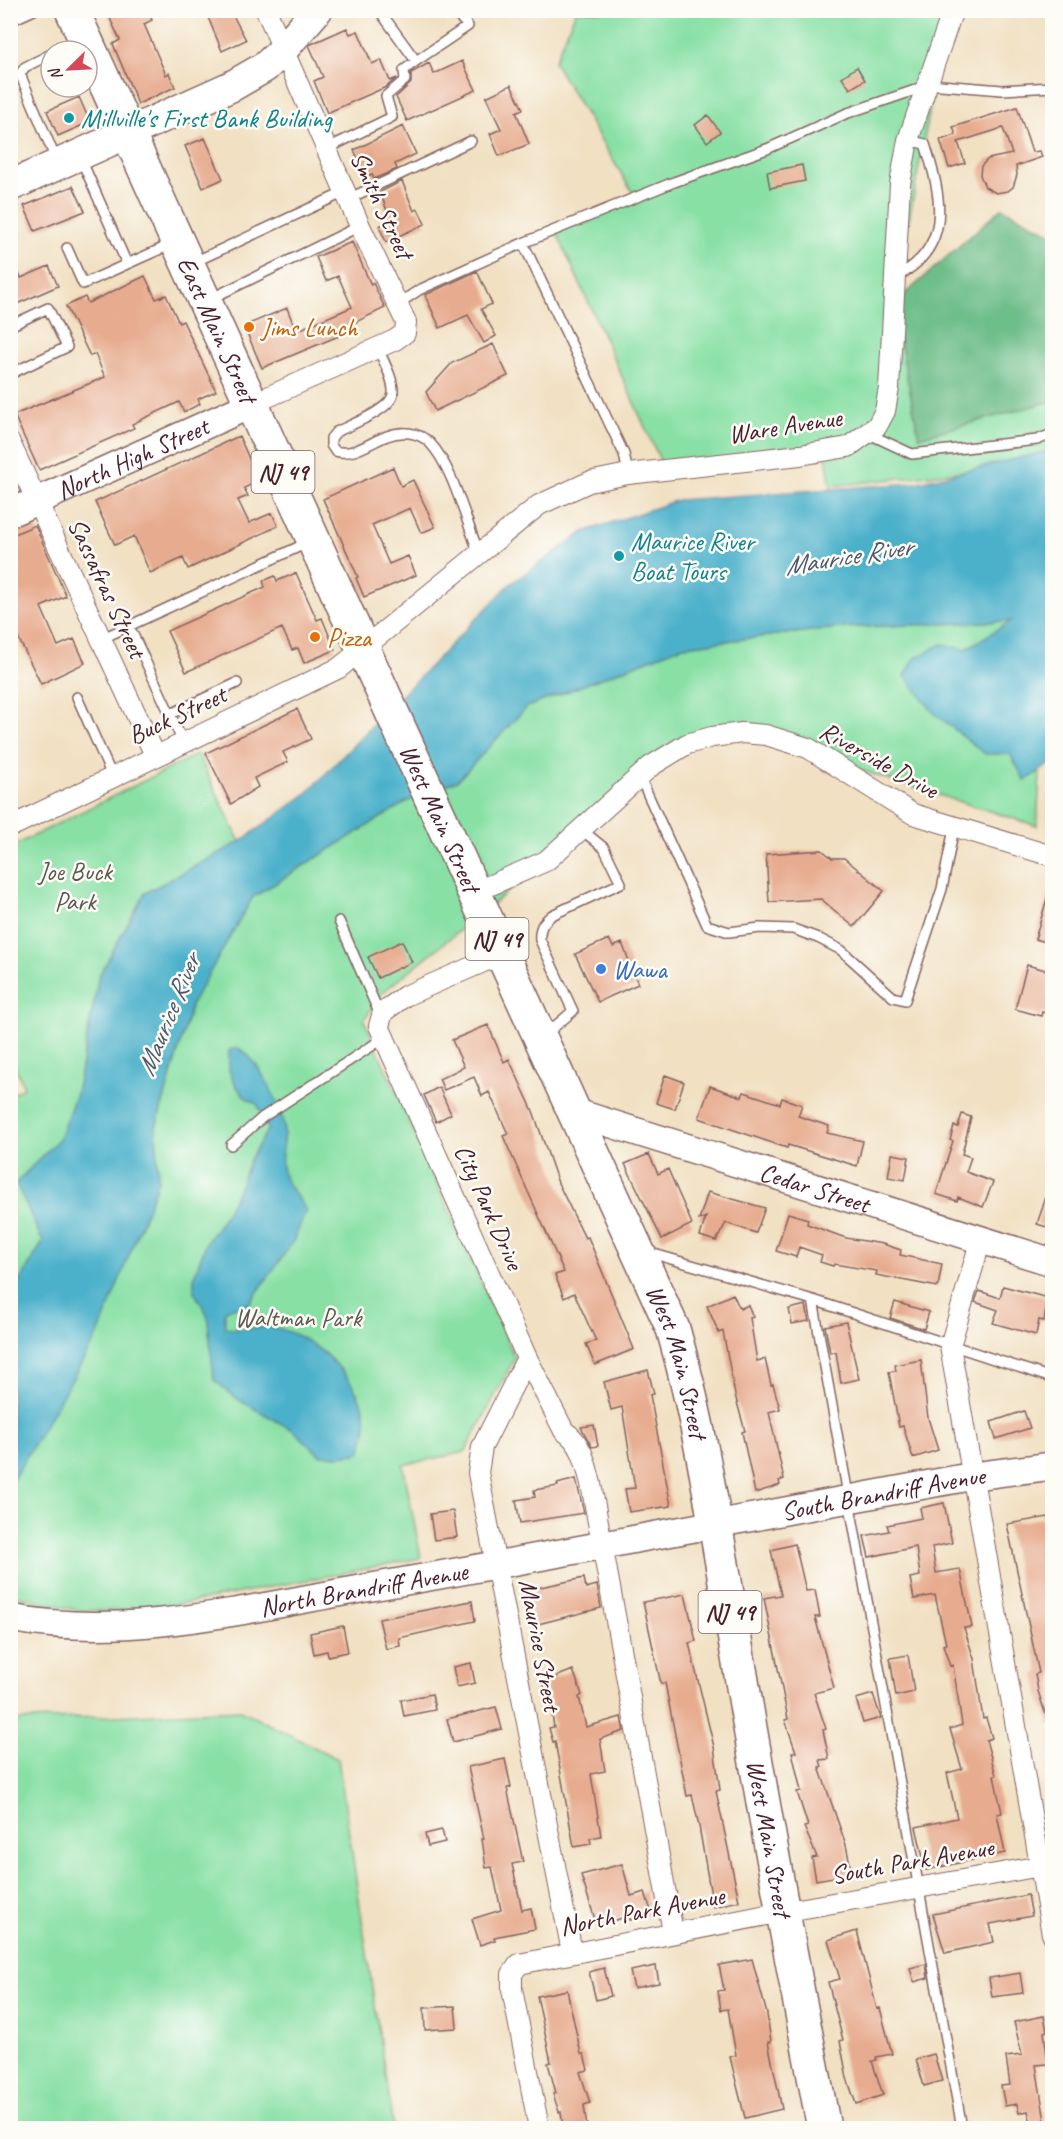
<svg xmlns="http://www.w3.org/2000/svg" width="1063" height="2139" viewBox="0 0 1063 2139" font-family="Caveat,sans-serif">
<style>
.green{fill:#88e0a5;stroke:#698068;stroke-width:1.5}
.forest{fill:#6ebe8a;stroke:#5c6e5a;stroke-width:1.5}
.water{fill:#4cb1cb;stroke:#4b687b;stroke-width:1.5}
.building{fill:#e7ac8f}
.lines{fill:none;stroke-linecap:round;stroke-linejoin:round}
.lane-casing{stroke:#846360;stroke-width:12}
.street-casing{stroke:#846360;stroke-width:22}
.secondary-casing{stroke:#846360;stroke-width:30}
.primary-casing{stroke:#846360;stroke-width:33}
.highway-casing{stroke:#846360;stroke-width:36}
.lane{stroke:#fff;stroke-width:9}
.street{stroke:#fff;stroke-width:20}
.secondary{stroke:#fff;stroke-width:27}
.primary{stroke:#fff;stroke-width:30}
.highway{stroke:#fff;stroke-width:33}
.culture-dot{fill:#0f9aa8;stroke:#fdfcf7;stroke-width:2}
.food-dot{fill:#e8710a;stroke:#fdfcf7;stroke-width:2}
.shop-dot{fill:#3f7fe0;stroke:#fdfcf7;stroke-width:2}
.labels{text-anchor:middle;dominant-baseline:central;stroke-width:5;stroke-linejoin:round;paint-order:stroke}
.shield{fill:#fdfcf7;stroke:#806168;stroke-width:1.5}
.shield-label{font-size:24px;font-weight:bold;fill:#4a1f2b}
.culture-label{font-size:26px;fill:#0d838f;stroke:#fdfcf7;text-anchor:start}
.street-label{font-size:26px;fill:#4a1f2b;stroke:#fdfcf7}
.food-label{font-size:26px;fill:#c56008;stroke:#fdfcf7;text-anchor:start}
.park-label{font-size:26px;fill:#5d5950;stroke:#fdfcf7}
.shop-label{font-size:26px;fill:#366cbe;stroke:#fdfcf7;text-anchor:start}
.water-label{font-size:27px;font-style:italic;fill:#4b596b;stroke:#fdfcf7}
</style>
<rect width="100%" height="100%" fill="#fdfcf7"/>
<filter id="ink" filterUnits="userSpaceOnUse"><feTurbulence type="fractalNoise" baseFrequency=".0167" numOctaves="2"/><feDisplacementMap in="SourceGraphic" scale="12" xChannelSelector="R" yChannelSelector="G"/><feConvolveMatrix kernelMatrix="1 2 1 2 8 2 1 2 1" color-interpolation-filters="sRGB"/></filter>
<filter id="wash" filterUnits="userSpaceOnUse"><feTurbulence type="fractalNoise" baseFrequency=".008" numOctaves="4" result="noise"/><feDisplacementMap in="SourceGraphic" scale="24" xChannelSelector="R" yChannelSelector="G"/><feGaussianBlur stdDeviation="1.35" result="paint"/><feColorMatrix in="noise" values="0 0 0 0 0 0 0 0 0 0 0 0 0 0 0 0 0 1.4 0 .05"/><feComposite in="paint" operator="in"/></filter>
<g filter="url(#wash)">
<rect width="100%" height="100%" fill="#f1e0c2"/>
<!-- green -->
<path class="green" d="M576 11H948L893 305 919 436 1052 401V461L831 486 825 451 664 469 555 229 634 195 554 62Z
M1012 621 1045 683 1037 826 742 733 691 736 546 861 383 992 364 1020 515 1358 465 1452 403 1465 421 1558 193 1602 119 1611 76 1610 11 1594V1483L158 1181 156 1127 192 1003 253 897 406 802 527 707 683 646 836 628Z
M198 754 240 842 145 893 99 976 76 1094 59 1139 16 1183 43 1242 11 1296V1095L24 1087 11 1058V847Z
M240 1710 338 1759 393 2128H11V1721Z"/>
<!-- forest -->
<path class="forest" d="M1002 208 1052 234V401L919 437 893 305Z"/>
<!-- water -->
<path class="water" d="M1052 450V763L1025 781 1010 754H985L933 712 905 676 915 658 942 644 966 649 1011 621 836 628 683 646 527 707 458 780 406 802 253 897 192 1003 156 1127 158 1181 98 1335 11 1483V1296L43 1242 16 1183 59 1139 76 1094 99 976 145 893 240 842 306 794 509 585 584 532 678 500 916 483Z
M238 1048C257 1057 284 1109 284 1130 284 1144 279 1157 283 1172 286 1188 300 1196 306 1211L293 1242 249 1304 225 1310V1328C242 1332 258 1325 275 1328 315 1335 367 1385 366 1427 366 1435 363 1443 362 1450L357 1454 338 1456 320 1455 293 1430 239 1400 214 1380 207 1313 194 1292V1277L206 1243 222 1220 238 1190 250 1159 268 1129 257 1104 246 1098 236 1086 229 1070V1050Z"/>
<g id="blocks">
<!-- building -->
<path class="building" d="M106 10H147L152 20 144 24 166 75 169 73 175 87 138 104 113 44 120 40Z
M205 10H230L246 40 222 51Z
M347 28 350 34 358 31 372 64 381 60 390 81 397 78 386 87 327 113 314 81 323 77 309 45Z
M462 61 476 90 407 121 396 97 411 83V73L429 63 434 74Z
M857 67 865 80 850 89 842 77Z
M511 85 523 109 516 112 529 144 499 156 490 134 501 129 486 97Z
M79 97 90 122 58 136 47 111Z
M1017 107 1032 152 1040 151 1042 157 1016 166 1017 175 1013 187 1008 191 996 193 985 187 980 175 981 166 988 159 1012 154 1003 128 958 142 965 163 949 168 940 140 956 135 953 127Z
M708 115 720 132 707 142 695 125Z
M403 126 416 154 395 164 397 169 374 179 372 174 366 177 354 150Z
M205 138 223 179 203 188 185 146Z
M802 165 805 181 770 188 767 172Z
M402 181 414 211 418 209 425 224 386 242 379 226 391 221 380 192Z
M73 186 85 211 35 231 24 206Z
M352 242 371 285 373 283 385 308 339 330 341 335 262 368 244 326 287 308 296 331 352 307 338 276 326 281 316 257Z
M10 253 21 278 49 266 58 286 10 307Z
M477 271 492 304 481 309 496 336 484 343 468 315 440 328 425 295Z
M145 276 156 299 166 295 179 323 183 321 216 391 198 399 200 404 184 412 179 402 132 424 134 428 39 470 14 415 105 377 95 354 90 356 66 306 85 297 88 303Z
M493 344 508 376 435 411 426 392 452 363Z
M239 436 259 481 244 488 248 496 238 500 249 523 272 513 278 526 188 569 183 558 150 573 134 536 115 545 95 502Z
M393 467 401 486 413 480 435 527 421 533 410 508 372 525 389 564 408 556 416 575 364 597 356 578 358 577 323 499Z
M35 525 66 596 41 607 58 646 74 639 85 663 41 684 10 621V536Z
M296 573 317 620 322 618 335 650 304 663 298 648 292 650 282 628 186 672 167 631 265 587 263 581 275 576 277 581Z
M297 709 311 739 283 752 288 762 254 778 258 787 231 804 206 753Z
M822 850 832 858H844L884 891 854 927 821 899 769 902 766 854Z
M1049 892 1053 893V944L1035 939Z
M609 939 613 947 622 943 638 984 598 1002 575 954Z
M402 941 412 962 378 978 368 957Z
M1027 965 1053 972V1015L1042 1012 1041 1016 1015 1009Z
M488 1025 504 1062 509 1059 533 1111 558 1183 585 1238 588 1237 634 1349 595 1365 586 1344 596 1341 574 1293 564 1298 555 1275 564 1272 503 1136 508 1134 489 1092 482 1096 474 1077 444 1090 439 1079 464 1067 452 1040Z
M665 1075 684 1082 675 1109 656 1103Z
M710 1086 742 1097 744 1092 780 1104 782 1098 802 1105 798 1116 829 1126 827 1133 863 1141 857 1166 788 1145 787 1148 699 1118Z
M439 1087 451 1114 436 1122 424 1095Z
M962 1114 971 1117 962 1154 971 1157 966 1172 993 1182 983 1207 958 1197 957 1201 936 1194 953 1141 950 1140 954 1126 958 1127Z
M649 1154 658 1174 668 1169 692 1224 662 1239 625 1164Z
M892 1154 909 1157 905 1180 888 1177Z
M1050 1185H1053V1229L1037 1224Z
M708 1192 765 1208 756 1233 726 1223 716 1241 700 1236 706 1217 699 1220Z
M788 1213 808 1219 807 1224 846 1238 883 1244 901 1250 900 1255 942 1264 938 1287 876 1275 877 1271 834 1264 833 1266 820 1262 822 1255 799 1247 796 1257 776 1251Z
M1003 1286 1048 1298 1044 1321 1039 1320 1036 1335 993 1323 998 1310 975 1302 979 1291 1000 1298Z
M733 1294 740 1309 748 1305 753 1317 750 1318 757 1361 765 1359 771 1385 773 1384 780 1409 769 1412 784 1479 779 1481 780 1485 755 1493 742 1432 745 1431 735 1395 723 1331 719 1333 707 1306Z
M895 1302 929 1312 924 1329 890 1318Z
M806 1305 809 1321 792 1324 789 1309Z
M846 1322 859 1379 841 1383 836 1352 830 1353 825 1326Z
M921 1360 928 1418 938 1450 913 1458 903 1426 899 1427 889 1372 896 1371 895 1365Z
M648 1370 654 1394 650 1395 671 1506 629 1512 625 1489 635 1488 622 1407 611 1410 604 1382Z
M1024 1411 1030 1428 996 1439 991 1422Z
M594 1425 598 1446 592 1447 581 1427Z
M576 1479 584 1513 520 1523 516 1500 535 1497 534 1490 558 1486 557 1484Z
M944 1503 952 1543 932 1547 936 1573 960 1569 972 1627 964 1628 974 1659 983 1719 986 1718 992 1738 986 1740 996 1775 994 1776 1002 1813 997 1814 1005 1853 926 1870 916 1827 957 1818 947 1773 962 1769 950 1729 962 1725 953 1665 950 1666 943 1645 946 1644 935 1595 914 1599 910 1578 920 1576 916 1547 869 1557 864 1536 889 1531 887 1525 922 1518 920 1508Z
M453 1511 457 1537 434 1540 430 1514Z
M1048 1517 1053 1545V1725H1049L1038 1691 1035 1674 1039 1673 1007 1524Z
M795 1544 806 1591 815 1590 820 1617H815L834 1688 814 1693 826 1729 823 1730 829 1759 820 1760 822 1767H819L846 1845 852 1874 816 1880 812 1858 817 1857 804 1827 808 1826 797 1792 801 1791 792 1752H796L785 1720 788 1719 764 1598 781 1595 771 1550Z
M584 1578 586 1588 597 1585 601 1608 534 1625 526 1590Z
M685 1594 696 1641 689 1643 714 1747 720 1790 716 1791 739 1901 713 1907 699 1826 692 1795 687 1796 665 1683 661 1684 643 1602Z
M472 1601 475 1621 399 1638 400 1646 386 1649 379 1619Z
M343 1626 348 1652 328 1656 327 1651 314 1654 310 1633Z
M908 1655 914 1692 896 1696 890 1658Z
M471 1663 475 1683 457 1687 453 1667Z
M573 1670 582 1695 579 1697 586 1727 621 1717 624 1731 600 1739 605 1771 591 1774 601 1836 590 1838 591 1844 574 1847 555 1741 553 1742 549 1728 554 1727 552 1715 555 1714 543 1682Z
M432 1694 435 1710 404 1716 401 1700Z
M873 1694 881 1718 863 1723 856 1699Z
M496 1707 502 1729 453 1742 447 1719Z
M505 1759 511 1787 507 1788 523 1862 512 1864 522 1910 531 1908 535 1929 494 1937 495 1940 480 1945 472 1919 501 1910 492 1867 486 1868 482 1839H484L468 1767Z
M442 1830 445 1842 428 1846 425 1834Z
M622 1864 631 1896 645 1892 652 1914 630 1920 629 1916 597 1926 581 1875Z
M1028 1895 1032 1916 990 1924 994 1942 945 1953 933 1914Z
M857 1931 877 2009 880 2008 892 2054 876 2057 877 2060 872 2061 883 2095 856 2104 847 2078 840 2041 843 2040 828 1982 840 1979 828 1940Z
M752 1959 767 2014 771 2042H768L782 2109 745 2118 730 2057 736 2055 728 2009 721 2010 718 1991 724 1990 719 1965Z
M926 1964 928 1978 914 1982 910 1968Z
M656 1966 659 1983 634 1988 630 1971Z
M604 1968 611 1996 596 2000 589 1972Z
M1020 1973 1023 1993 992 1997 989 1978Z
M567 1990 581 2054H584L588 2070 580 2072 590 2103 584 2105 587 2128H563L561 2112H559L553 2094 556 2093 548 2063 551 2062 537 1996Z
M455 2006 457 2028 425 2030 424 2008Z
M1044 2016 1047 2031 1044 2032 1048 2064 1036 2065 1046 2128H1032L1028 2111 1019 2113 1017 2104 1005 2106 1001 2086 1010 2085 1006 2057 1022 2055 1014 2022Z
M934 2054 942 2081 924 2086 916 2059Z"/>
</g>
</g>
<g filter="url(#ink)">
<use href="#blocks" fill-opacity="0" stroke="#846360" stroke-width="1.5"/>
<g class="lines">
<!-- lane casing -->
<g class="lane-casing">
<path id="lane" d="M379 10 416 61 468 26 453 10
M10 21 34 10
M57 51 79 40
M51 54 25 67 20 74 57 162
M928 84 1002 90 1052 87
M326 149 392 117 386 96 405 80 404 70 416 61
M81 159 127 264 172 244
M348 199 471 141
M67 248 83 284 127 264
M192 263 345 192
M896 277C953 247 942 197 925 144L908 140
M210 299 360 226
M398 304 419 290 523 243
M10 326 48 308 67 347 10 374
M378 348C383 361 394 379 393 393 393 409 350 425 336 432L331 438V445L335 451C354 457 370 442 387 436 402 430 419 432 430 443 453 467 466 522 479 553
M869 434 912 454 1037 440 1052 434
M628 474 624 454 523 243 674 182 767 149 845 114 924 87
M129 626 183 742
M101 639 309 542
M77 697 112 776
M171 714 237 683
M640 777 707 925 729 932 760 928 793 929 818 938 841 950 893 997 905 1000 942 889 954 828
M339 921 380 1015
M546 1034 573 1011 540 940C539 928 543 922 552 915L621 883 604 848 582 830
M231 1145 263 1117 384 1038
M647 1252 813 1300 1052 1378
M813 1300 962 2128"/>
</g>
<!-- street casing -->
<g class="street-casing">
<path id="street" d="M252 404 395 340 405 333 406 322 360 226 266 10
M10 443 155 755
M10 827 339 668 539 505 589 482 628 474 800 455 848 447 877 426 885 411 889 388 900 184 908 140 953 10
M475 892 546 861 651 766 687 744 712 737 742 733 766 735 808 748 913 814 1052 856
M504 953 405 996 383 1012 379 1026 527 1358 564 1431C582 1442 586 1464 591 1484L673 1932
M981 1239 950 1346 1052 1934
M527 1358 482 1447 478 1473 572 1952
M539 2128 512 1989V1974L519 1964 782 1912 1052 1864"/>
</g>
<!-- secondary casing -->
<g class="secondary-casing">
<g id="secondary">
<path id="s1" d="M10 513 252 404"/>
<path id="s2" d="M577 1113 1052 1262"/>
<path id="s3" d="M10 1618C127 1640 245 1609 360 1589 565 1554 769 1513 974 1476L1052 1466"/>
</g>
</g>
<!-- primary casing -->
<g class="primary-casing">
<path id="primary" d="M10 186 232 86 265 67 278 55 317 10"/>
</g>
<!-- highway casing -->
<g class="highway-casing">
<g id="highway">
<path id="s4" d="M72 10 673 1329C704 1437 719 1552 739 1663 765 1819 794 1974 824 2128"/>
</g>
</g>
<!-- lane -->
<use href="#lane" class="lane"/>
<!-- street -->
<use href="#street" class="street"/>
<!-- secondary -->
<use href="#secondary" class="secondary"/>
<!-- primary -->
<use href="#primary" class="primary"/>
<!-- highway -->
<use href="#highway" class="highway"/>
</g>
</g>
<!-- markers -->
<g class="culture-dot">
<circle cx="69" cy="118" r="6"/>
<circle cx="619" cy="556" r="6"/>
</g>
<g class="food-dot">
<circle cx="249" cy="327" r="6"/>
<circle cx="315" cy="637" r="6"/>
</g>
<circle class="shop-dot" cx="601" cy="969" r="6"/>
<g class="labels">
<!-- shield labels -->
<g class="shield">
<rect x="251.5" y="451" width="63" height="42" rx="4.5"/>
<rect x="465.5" y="918" width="63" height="42" rx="4.5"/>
<rect x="698.5" y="1591" width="63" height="42" rx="4.5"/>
</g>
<g class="shield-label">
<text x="283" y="472">NJ 49</text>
<text x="497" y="939">NJ 49</text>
<text x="730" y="1612">NJ 49</text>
</g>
<!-- culture labels -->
<g class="culture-label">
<text x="81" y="118">Millville's First Bank Building</text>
<text x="631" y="541">Maurice River<tspan x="631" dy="30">Boat Tours</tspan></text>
</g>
<!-- street labels -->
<g class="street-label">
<text transform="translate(382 205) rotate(65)">Smith Street</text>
<text stroke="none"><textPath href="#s4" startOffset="351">East Main Street</textPath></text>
<text transform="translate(785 426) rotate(-9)">Ware Avenue</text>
<text stroke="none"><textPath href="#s1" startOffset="134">North High Street</textPath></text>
<text transform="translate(107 588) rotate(65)">Sassafras Street</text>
<text transform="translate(177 715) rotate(-25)">Buck Street</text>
<text transform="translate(879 760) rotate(29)">Riverside Drive</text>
<text stroke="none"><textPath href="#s4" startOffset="888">West Main Street</textPath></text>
<text stroke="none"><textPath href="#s2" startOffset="249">Cedar Street</textPath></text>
<text transform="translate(489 1207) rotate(66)">City Park Drive</text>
<text stroke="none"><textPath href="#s4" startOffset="1482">West Main Street</textPath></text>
<text stroke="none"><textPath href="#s3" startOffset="885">South Brandriff Avenue</textPath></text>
<text stroke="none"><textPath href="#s3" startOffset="357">North Brandriff Avenue</textPath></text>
<text transform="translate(540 1645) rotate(79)">Maurice Street</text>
<text stroke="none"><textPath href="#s4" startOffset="1968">West Main Street</textPath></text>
<text transform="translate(912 1861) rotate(-10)">South Park Avenue</text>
<text transform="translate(642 1911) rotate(-11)">North Park Avenue</text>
</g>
<!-- food labels -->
<g class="food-label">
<text x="261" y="327">Jims Lunch</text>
<text x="327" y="637">Pizza</text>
</g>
<!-- park labels -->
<g class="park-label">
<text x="75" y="871">Joe Buck<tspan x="75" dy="30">Park</tspan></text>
<text x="298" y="1317">Waltman Park</text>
</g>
<!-- shop labels -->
<g class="shop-label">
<text x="613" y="969">Wawa</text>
</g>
<!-- water labels -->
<g class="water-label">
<text transform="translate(848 556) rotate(-9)">Maurice River</text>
<text transform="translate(168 1015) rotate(-68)">Maurice River</text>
</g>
</g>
<!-- margin -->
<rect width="1063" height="2139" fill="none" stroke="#fdfcf7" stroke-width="36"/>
<!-- north arrow -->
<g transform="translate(69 69) rotate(246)"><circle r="28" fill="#fdfcf7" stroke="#b5a4a5" stroke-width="1.5"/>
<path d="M0-4.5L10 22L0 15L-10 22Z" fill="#d1495b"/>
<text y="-9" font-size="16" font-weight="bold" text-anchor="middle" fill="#4a1f2b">N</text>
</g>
</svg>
